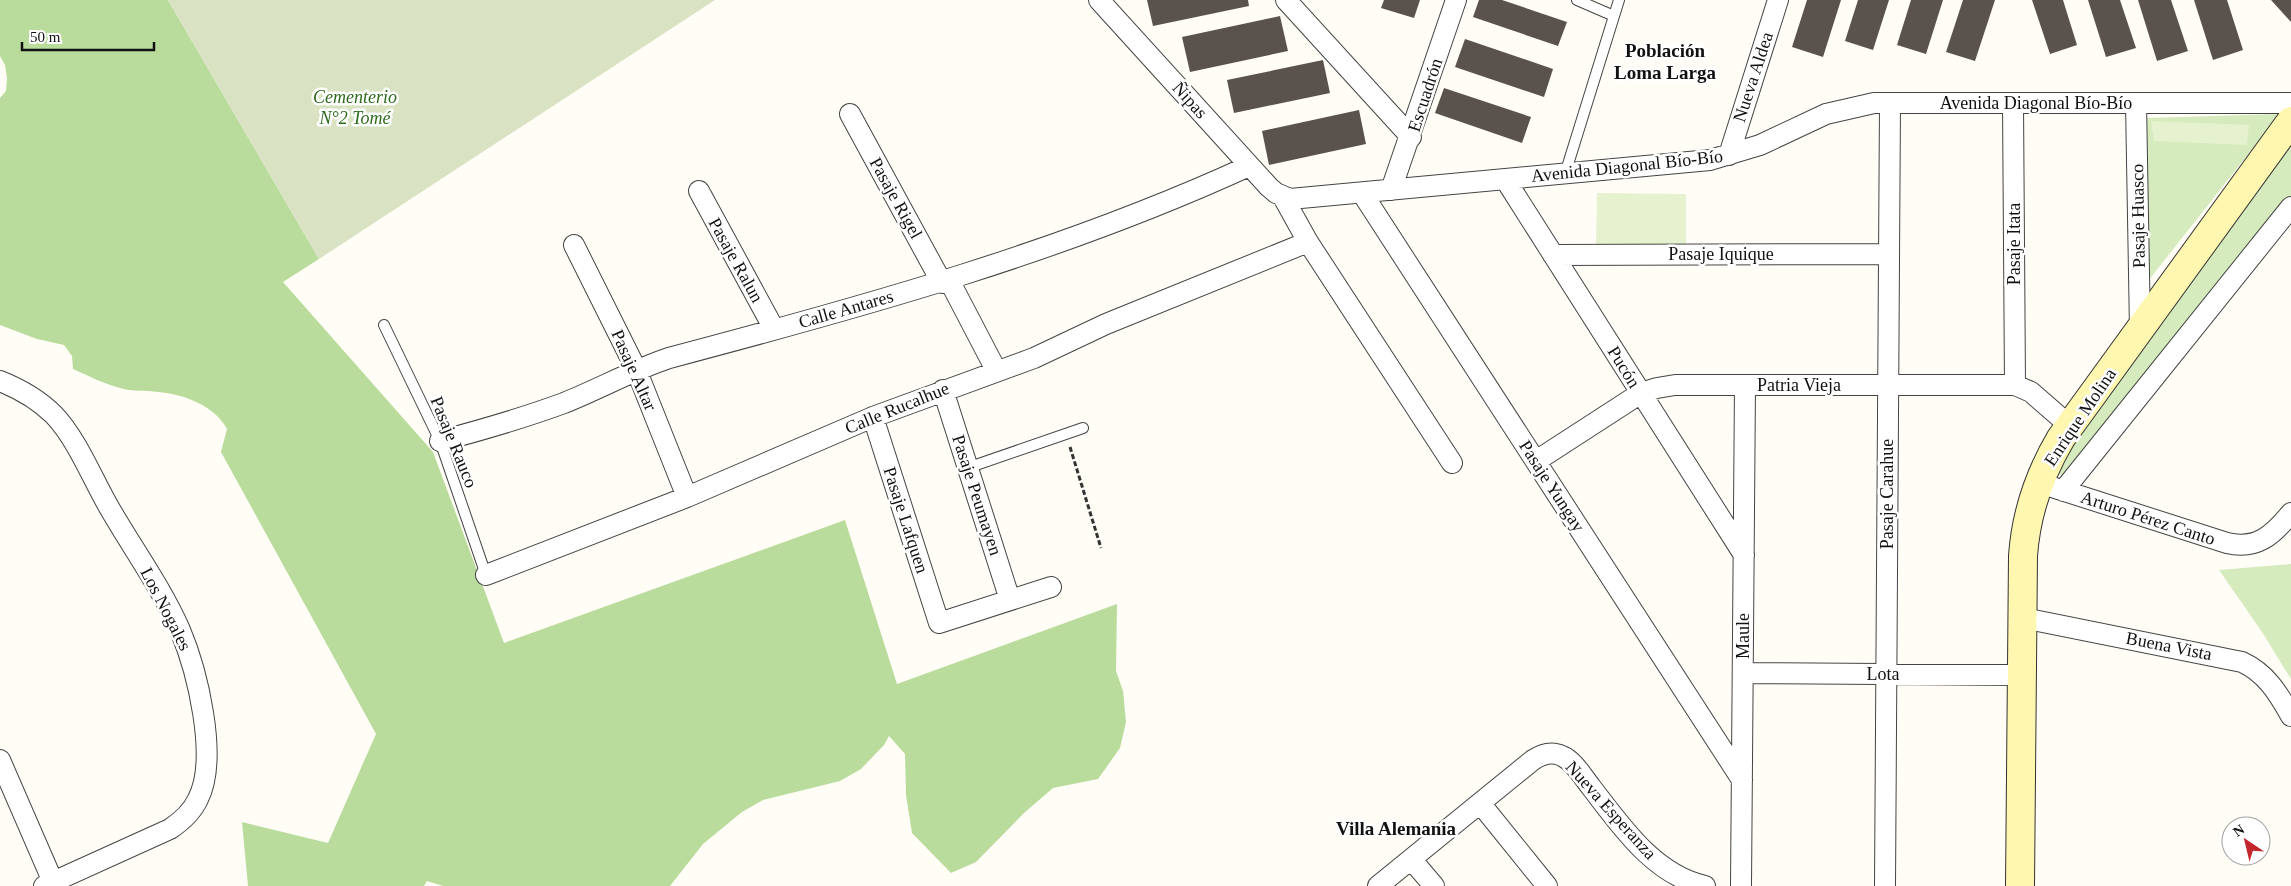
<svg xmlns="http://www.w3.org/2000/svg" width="2291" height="886" viewBox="0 0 2291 886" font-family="Georgia,serif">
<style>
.green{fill:#d5ebbd}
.forest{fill:#b9dc9c}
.cemetery{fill:#d9e3c4}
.pitch{fill:#e6f2cf}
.building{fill:#5a524d}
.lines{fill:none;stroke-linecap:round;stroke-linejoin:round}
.service-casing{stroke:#444;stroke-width:12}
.minor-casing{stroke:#444;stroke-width:22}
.secondary-casing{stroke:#333;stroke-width:30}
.path{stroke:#333;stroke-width:3;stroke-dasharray:5 2.5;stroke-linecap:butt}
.service{stroke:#fff;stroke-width:10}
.minor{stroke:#fff;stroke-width:20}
.secondary{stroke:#fff6b0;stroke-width:28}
.labels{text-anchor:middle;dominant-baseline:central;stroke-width:5;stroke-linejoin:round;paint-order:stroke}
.street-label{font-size:18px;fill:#111;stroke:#fff}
.park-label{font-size:18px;font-style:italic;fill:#2f6b1f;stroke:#fff}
.neighbourhood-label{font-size:19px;font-weight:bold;fill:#111;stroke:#fff}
</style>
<rect width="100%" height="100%" fill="#fffdf5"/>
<!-- green -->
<path class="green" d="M2280 114 2148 281 2146 118Z
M2291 143V199L2067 479 2054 471Z
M2291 564V679L2262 632 2219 570Z"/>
<!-- forest -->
<path class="forest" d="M0 0H168L319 259 283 282 433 452 504 643 845 520 897 684 1117 604 1116 671 1123 691 1126 722 1120 748 1098 779 1053 788 1024 813 976 862 951 873 912 833 906 795 905 754 889 736 884 745 861 769 840 781 763 800 742 812 703 844 670 886H443L427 881 424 886H248L242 822 328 843 376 734 221 452 227 429C215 406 184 394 158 392 145 390 133 392 120 388 104 384 89 376 73 369L72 356 64 345 37 339 0 325V98L6 91 7 78 5 65 0 56Z"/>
<!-- cemetery -->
<path class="cemetery" d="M168 0H715L319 259Z"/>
<!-- pitch -->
<path class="pitch" d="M2151 121 2249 125 2247 145 2154 141Z
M1597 193 1686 194V244H1596Z"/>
<!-- building -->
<path class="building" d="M1147 0H1248L1249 6 1153 26Z
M1384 0H1420L1414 18 1381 8Z
M1479 0H1502L1567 22 1558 46 1473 17Z
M1807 0H1841L1823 57 1792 47Z
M1858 0H1889L1873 50 1845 41Z
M1911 0H1943L1926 54 1897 45Z
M1963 0H1995L1975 61 1946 52Z
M2032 0H2063L2077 45 2050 54Z
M2088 0H2120L2136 48 2106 57Z
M2138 0H2171L2188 51 2157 61Z
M2194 0H2227L2243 50 2213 60Z
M2271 0H2291V22Z
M1280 16 1288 51 1190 72 1182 37Z
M1465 39 1553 69 1544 97 1455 67Z
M1323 60 1330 93 1234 113 1227 80Z
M1444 88 1531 117 1522 143 1435 113Z
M1359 110 1366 144 1269 165 1262 131Z"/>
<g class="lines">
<!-- service casing -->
<g class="service-casing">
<path id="service" d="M1577 0 1614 16
M1565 174 1619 0
M384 325 440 441 486 575
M970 467 1083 428"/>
</g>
<!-- minor casing -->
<g class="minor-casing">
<path id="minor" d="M1099 0 1269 187 1276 193 1290 199 1710 160 1760 145 1826 114 1874 103H2291
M1286 0 1411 137
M2013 103 2015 385
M2136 103 2140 330
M850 114 942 283
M1729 155 1778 0
M1505 179 1744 555
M1391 190 1456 0
M699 191 774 329
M1362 193 1742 780
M1283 197 1308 242 1452 463
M574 245 636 369 687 497
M1553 255 1889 254
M949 280 996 370
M0 381C20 389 38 399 54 415 77 439 93 480 110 509 133 549 161 587 180 630 197 670 219 758 198 799 192 812 182 821 170 829L44 886
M943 390 1010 600
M873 417 939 623 1051 587
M440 441C482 430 523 418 564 403 599 389 633 370 669 358 866 306 1064 251 1249 166
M1536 461 1641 393 1657 388 1675 385H2015L2031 392 2070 426
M2052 487 2227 543C2257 550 2273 535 2291 513
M2063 491 2291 207
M486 575 687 497 873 417 1034 358 1106 324 1308 242
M2023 618 2242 662C2266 673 2278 693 2291 716
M1743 673 2023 675
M0 760 53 882
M1480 803 1547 886
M1411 859 1434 886
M1378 886 1533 760C1542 754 1552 751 1562 756 1574 761 1583 777 1591 787 1621 826 1654 875 1705 886
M1741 886 1745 385
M1885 886 1890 103"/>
</g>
<!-- secondary casing -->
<g class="secondary-casing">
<path id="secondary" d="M2020 886 2023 556C2026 513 2039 475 2061 438L2291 121"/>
</g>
<!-- path -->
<path class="path" d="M1070 447 1101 548"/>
<!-- service -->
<use href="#service" class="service"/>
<!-- minor -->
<use href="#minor" class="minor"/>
<!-- secondary -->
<use href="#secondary" class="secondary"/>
</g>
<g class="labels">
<!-- street labels -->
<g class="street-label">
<text transform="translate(1753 77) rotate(-72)">Nueva Aldea</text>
<text transform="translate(1425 95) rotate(-72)">Escuadrón</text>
<text transform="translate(1190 100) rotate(48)">Ñipas</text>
<text x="2036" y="103">Avenida Diagonal Bío-Bío</text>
<text transform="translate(1627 166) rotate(-6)">Avenida Diagonal Bío-Bío</text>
<text transform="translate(896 198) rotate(61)">Pasaje Rigel</text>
<text transform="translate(2138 216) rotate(-91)">Pasaje Huasco</text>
<text transform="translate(2014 244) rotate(-90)">Pasaje Itata</text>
<text x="1721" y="254">Pasaje Iquique</text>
<text transform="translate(736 260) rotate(61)">Pasaje Ralun</text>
<text transform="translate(846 309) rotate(-16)">Calle Antares</text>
<text transform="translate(1624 367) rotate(58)">Pucón</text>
<text transform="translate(634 370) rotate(66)">Pasaje Altar</text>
<text x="1799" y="385">Patria Vieja</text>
<text transform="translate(897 408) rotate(-22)">Calle Rucalhue</text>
<text transform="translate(2080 417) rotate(-56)">Enrique Molina</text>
<text transform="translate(454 442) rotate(68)">Pasaje Rauco</text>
<text transform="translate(1552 486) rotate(57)">Pasaje Yungay</text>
<text transform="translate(1887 494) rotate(-90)">Pasaje Carahue</text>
<text transform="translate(977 495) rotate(72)">Pasaje Peumayen</text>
<text transform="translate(2148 518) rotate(18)">Arturo Pérez Canto</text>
<text transform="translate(906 520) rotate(72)">Pasaje Lafquen</text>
<text transform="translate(166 609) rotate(63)">Los Nogales</text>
<text transform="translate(1743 636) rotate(-90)">Maule</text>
<text transform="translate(2169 646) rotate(11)">Buena Vista</text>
<text x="1883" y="674">Lota</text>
<text transform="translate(1611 810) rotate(48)">Nueva Esperanza</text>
</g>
<!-- park labels -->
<g class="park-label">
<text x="355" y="97">Cementerio<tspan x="355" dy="21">N°2 Tomé</tspan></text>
</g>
<!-- neighbourhood labels -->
<g class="neighbourhood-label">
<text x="1665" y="50">Población<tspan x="1665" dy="22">Loma Larga</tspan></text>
<text x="1396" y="828">Villa Alemania</text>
</g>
</g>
<!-- north arrow -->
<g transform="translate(2246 841) rotate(325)"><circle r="24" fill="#ffffff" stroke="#a0a0a0"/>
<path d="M0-4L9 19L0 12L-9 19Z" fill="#c4262e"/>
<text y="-8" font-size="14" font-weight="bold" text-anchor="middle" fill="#111111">N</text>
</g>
<!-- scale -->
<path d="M22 42v8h132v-8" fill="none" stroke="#111111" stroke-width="2.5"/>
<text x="30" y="42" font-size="15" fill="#111111" stroke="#ffffff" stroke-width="4" paint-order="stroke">50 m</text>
</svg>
